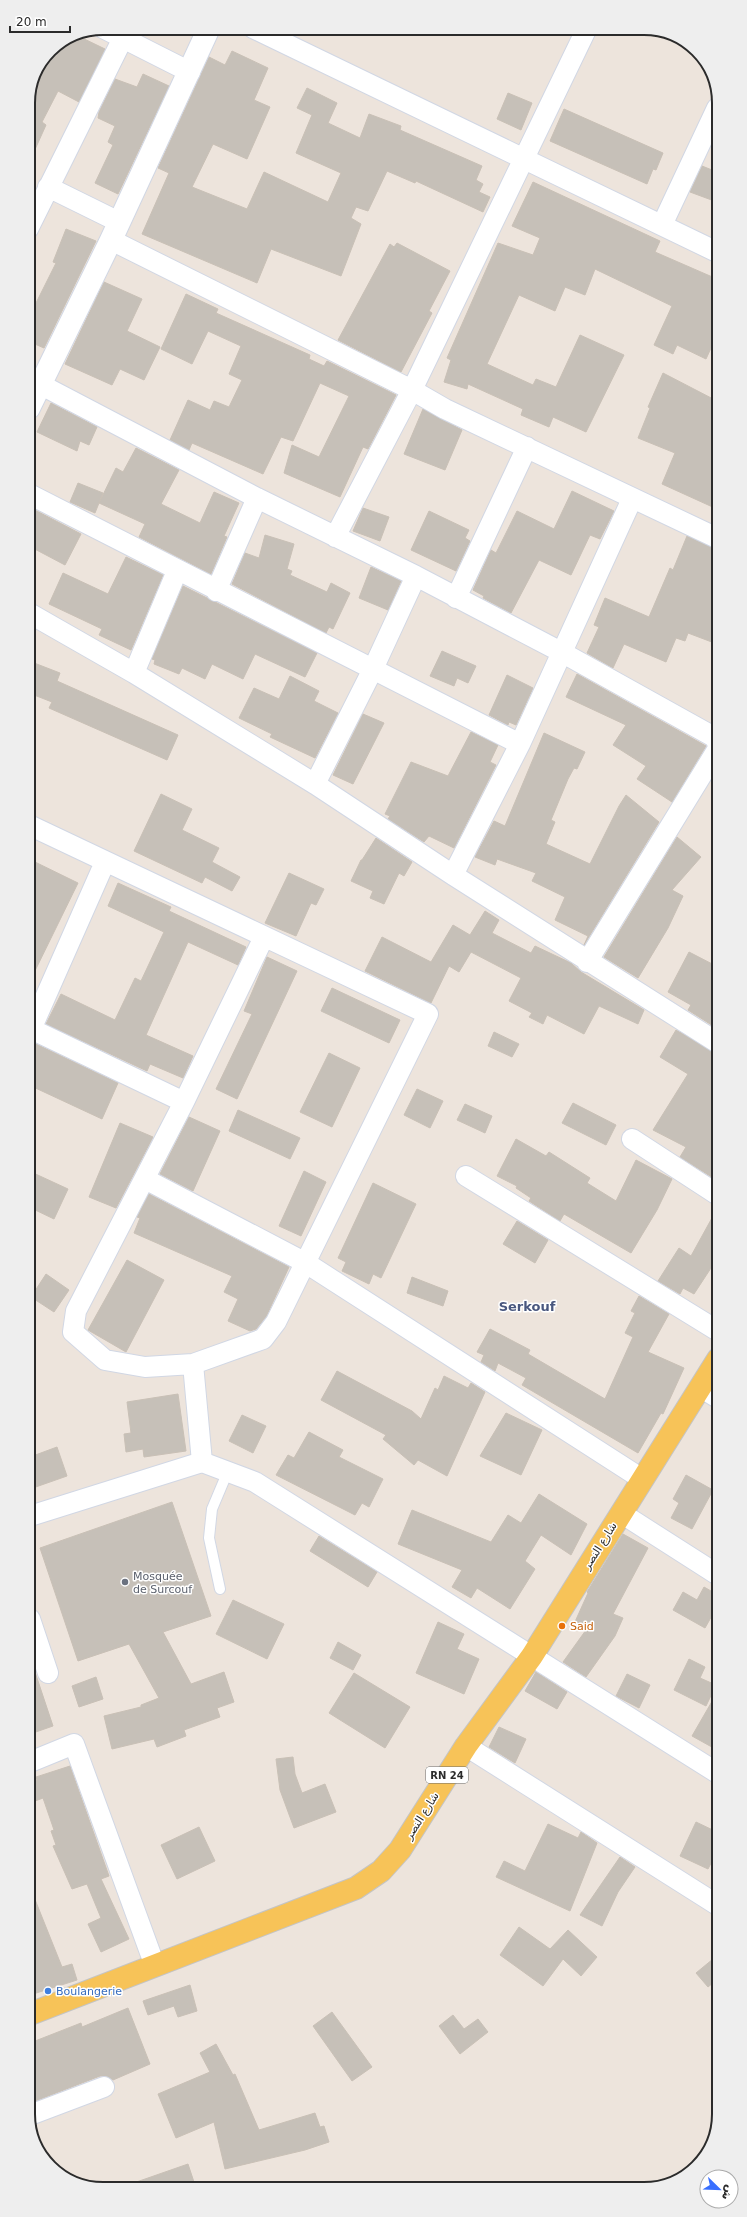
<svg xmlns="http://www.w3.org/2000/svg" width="747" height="2217" viewBox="0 0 747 2217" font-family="'DejaVu Sans','Noto Sans Arabic',sans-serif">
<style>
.building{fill:#c6c0b8;stroke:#c9c0b6}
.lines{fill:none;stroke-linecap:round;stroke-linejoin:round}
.service-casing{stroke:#d1d7e4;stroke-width:12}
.minor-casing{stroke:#d1d7e4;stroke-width:22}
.secondary-casing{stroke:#d1d7e4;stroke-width:24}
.primary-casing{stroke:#c4c4c4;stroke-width:24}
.service{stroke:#fff;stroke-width:10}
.minor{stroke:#fff;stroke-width:20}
.secondary{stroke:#fff;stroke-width:22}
.primary{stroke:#f7c358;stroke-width:22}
.worship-dot{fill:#6b7280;stroke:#fff;stroke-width:1.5}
.food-dot{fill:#e8710a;stroke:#fff;stroke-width:1.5}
.shop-dot{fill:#3f7fe0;stroke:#fff;stroke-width:1.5}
.labels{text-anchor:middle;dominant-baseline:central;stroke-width:3;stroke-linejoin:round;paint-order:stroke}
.shield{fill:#fff;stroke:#6b6b6b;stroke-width:1}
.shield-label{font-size:10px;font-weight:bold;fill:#2b2b2b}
.street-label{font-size:11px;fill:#2b2b2b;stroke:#fff}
.worship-label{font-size:11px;fill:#5b616d;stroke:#fff;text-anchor:start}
.food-label{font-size:11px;fill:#c56008;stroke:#fff;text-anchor:start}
.shop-label{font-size:11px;fill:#366cbe;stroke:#fff;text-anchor:start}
.quarter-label{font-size:13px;font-weight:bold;fill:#49577e;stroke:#fff}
.rim{fill:none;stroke:#2b2b2b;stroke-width:2}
</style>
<rect width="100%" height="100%" fill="#ede4dc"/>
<!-- building -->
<path class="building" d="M74 34 105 49 79 102 58 91 42 122 46 125 28 165V101L51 56 48 54 50 50Z
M232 51 268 68 254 100 270 107 247 159 213 144 192 187 247 209 264 172 328 202 341 173 296 153 312 115 297 108 307 88 337 103 328 123 360 138 369 114 401 126 400 130 482 166 476 180 483 184 479 192 490 197 483 212 416 181 415 183 387 171 368 211 356 207 351 218 361 224 341 276 271 249 257 283 142 234 169 173 158 168 209 57 225 65Z
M143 74 169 86 118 194 95 183 113 145 108 142 115 126 98 118 99 112 115 79 137 87Z
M508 93 532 103 521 130 497 119Z
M564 109 663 153 656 170 653 169 647 184 550 141Z
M702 166 717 172V202L690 192Z
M533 182 660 241 655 252 717 279V335L706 359 677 345 673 354 654 345 672 306 595 269 585 295 565 287 555 311 519 295 487 364 533 385 536 379 556 387 580 335 624 355 586 432 553 417 549 427 521 415 523 409 468 384 467 389 444 382 451 360 447 358 498 243 533 255 540 238 512 226Z
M66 229 96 241 44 348 28 341V302L35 305 56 263 53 262Z
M397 243 450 271 429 311 432 313 401 372 338 340 390 244 394 247Z
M104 282 142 299 127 331 160 347 144 380 120 369 112 385 65 364Z
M186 294 218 309 216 313 310 355 309 359 324 366 327 361 396 395 368 449 363 447 340 497 284 473 292 445 319 457 349 396 320 383 293 441 281 437 263 474 192 443 189 450 170 440 188 400 210 410 214 401 229 407 242 380 229 374 241 346 208 331 192 364 161 349Z
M663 373 717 401V509L662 484 675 453 638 438 650 408 648 407Z
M51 403 97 427 89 445 80 441 77 451 37 432Z
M423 409 462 430 445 470 404 454Z
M136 448 179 470 161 504 200 523 214 492 239 503 224 536 227 537 211 574 139 537 145 524 99 503 116 468 123 472Z
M78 483 103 493 95 513 70 502Z
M572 491 614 511 600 539 590 535 571 575 539 560 511 613 483 598 484 596 473 590 491 550 496 553 517 511 554 529Z
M29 507 81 534 65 565 29 546Z
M363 508 389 517 380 541 353 531Z
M429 511 469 530 465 538 470 541 456 571 411 550Z
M265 535 294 544 287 569 292 571 290 575 327 592 331 583 350 593 333 629 329 627 326 633 232 584 245 553 259 558Z
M687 536 717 549V644L688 633 685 641 676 638 666 662 624 644 613 668 587 653 599 627 594 625 605 598 649 617 670 568 673 570Z
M126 557 163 575 131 650 99 635 102 629 49 604 63 573 108 594Z
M371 567 401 581 388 610 359 598Z
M183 586 317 653 305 677 255 654 243 679 212 664 205 679 182 668 179 674 154 664 155 660 152 659Z
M442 651 476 666 468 683 457 678 454 686 430 676Z
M29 661 60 673 57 681 178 735 167 760 49 708 52 702 29 693Z
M577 674 706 746 672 802 637 779 646 766 613 745 626 725 566 697Z
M507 675 533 688 516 725 509 722 508 725 489 715Z
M290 676 319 691 314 701 338 713 315 758 270 737 272 734 239 718 254 688 279 699Z
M363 714 384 723 353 784 333 775Z
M471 732 498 745 490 762 496 765 454 848 429 836 424 842 388 819 390 816 385 814 411 762 448 776Z
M544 733 585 752 577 769 574 768 568 779 551 820 555 822 546 844 590 864 619 806 626 795 659 822 584 945 588 936 555 920 565 897 532 881 536 873 497 859 495 865 475 857 494 821 505 826Z
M161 794 192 809 182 830 219 848 212 862 240 877 232 891 205 877 202 883 134 851Z
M677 837 701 857 672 890 683 896 668 928 638 978 604 957Z
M376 838 412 862 404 876 399 873 384 904 370 898 373 891 351 881 361 860H362Z
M35 862 78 883 29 983V875Z
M289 873 324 889 316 905 311 903 296 936 265 923Z
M118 883 171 907 169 911 246 947 238 965 188 942 146 1035 193 1056 183 1078 150 1064 147 1071 46 1024 61 994 115 1020 135 978 141 981 164 932 108 906Z
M485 911 499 920 492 933 531 953 535 946 571 963 581 972 644 1010 638 1024 599 1006 584 1034 547 1015 543 1024 529 1017 532 1013 509 1001 521 978 471 952 459 972 449 966 431 1003 365 971 382 937 431 962 453 925 470 935Z
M689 952 718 967V1029L688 1010 691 1005 668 992Z
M267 957 297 971 237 1099 216 1089 252 1014 244 1011Z
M332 988 400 1020 389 1043 321 1011Z
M676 1030 718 1054V1181L680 1157 686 1147 653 1130 688 1074 660 1057Z
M494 1032 519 1044 512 1057 488 1046Z
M36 1044 118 1083 102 1119 29 1085V1058Z
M329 1053 360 1068 332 1127 300 1112Z
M417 1089 443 1101 430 1128 404 1115Z
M573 1103 616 1125 606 1145 562 1123Z
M465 1104 492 1116 485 1133 457 1120Z
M238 1110 300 1138 290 1159 229 1131Z
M189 1117 220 1131 193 1191 160 1174Z
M120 1123 153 1137 116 1208 89 1197Z
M516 1139 546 1156 549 1152 590 1178 587 1183 616 1201 636 1160 672 1179 657 1210 631 1253 564 1214 560 1221 529 1201 531 1198 516 1188 517 1186 497 1176Z
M29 1171 68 1189 54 1219 29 1207Z
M304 1171 326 1182 301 1236 279 1226Z
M373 1183 416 1204 381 1278 373 1274 369 1284 342 1271 346 1262 338 1258Z
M149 1194 289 1267 266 1317 256 1329 250 1331 228 1321 238 1299 224 1292 232 1276 134 1233 140 1218 137 1217Z
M718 1207V1273L711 1268 694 1294 683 1288 680 1294 658 1281 679 1248 691 1256Z
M517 1221 548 1240 535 1263 503 1244Z
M127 1260 164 1280 126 1352 88 1330Z
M46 1274 69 1290 54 1312 31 1297Z
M412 1277 448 1291 443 1306 407 1293Z
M639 1296 669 1314 648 1352 684 1368 663 1414 661 1413 638 1453 522 1385 526 1378 498 1363 495 1371 481 1362 484 1355 477 1352 490 1329 530 1350 528 1354 605 1399 633 1337 625 1333 635 1313 631 1311Z
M337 1371 412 1411 421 1419 435 1388 438 1390 444 1376 468 1388 471 1383 485 1392 447 1476 418 1460 414 1465 383 1439 386 1435 321 1400Z
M178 1394 186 1451 144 1457 143 1449 126 1452 124 1434 131 1433 127 1402Z
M506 1413 542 1430 521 1475 480 1456Z
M242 1415 266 1426 253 1453 229 1441Z
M309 1432 343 1450 339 1457 383 1479 369 1507 362 1503 355 1515 276 1475 288 1455 294 1458Z
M57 1447 67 1476 30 1489V1457Z
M686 1475 713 1490 692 1529 671 1518 679 1503 673 1499Z
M539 1494 587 1524 571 1555 541 1535 525 1561 535 1569 510 1609 477 1588 471 1598 452 1587 462 1570 398 1544 412 1510 491 1542 508 1515 521 1523Z
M172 1502 211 1616 163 1632 191 1684 224 1672 234 1702 217 1708 220 1717 184 1730 186 1736 157 1747 154 1739 112 1749 104 1716 141 1707V1705L159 1698 129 1644 78 1661 40 1548Z
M623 1534 648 1548 613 1614 623 1618 615 1636 586 1677 563 1662 586 1630 574 1624 588 1593 587 1592Z
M319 1536 377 1572 368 1587 310 1551Z
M704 1587 718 1595V1605L705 1628 673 1610 683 1592 697 1600Z
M233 1600 284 1624 267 1659 216 1634Z
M438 1622 464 1634 457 1649 479 1659 464 1694 416 1673Z
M338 1642 361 1655 353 1670 330 1658Z
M689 1659 705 1667 700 1678 716 1685 706 1706 674 1690Z
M30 1666H33L53 1726 30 1734Z
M536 1672 567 1692 557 1709 525 1691Z
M354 1673 410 1707 385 1748 329 1713Z
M627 1674 650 1685 639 1708 616 1696Z
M96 1677 103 1699 79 1707 72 1686Z
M718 1691 719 1751 692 1736Z
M499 1727 526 1739 515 1763 489 1747Z
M293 1757 295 1774 302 1793 325 1784 336 1812 294 1828 280 1790 276 1759Z
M70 1766 109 1876 101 1879 129 1939 101 1952 88 1924 101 1918 87 1884 72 1889 53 1846 56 1845 51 1831 54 1830 43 1798 30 1803V1783L37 1780 36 1777Z
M696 1822 719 1833V1848L708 1869 680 1856Z
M548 1824 578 1838 581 1832 597 1843 570 1911 496 1877 504 1861 525 1871Z
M199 1827 215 1861 177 1879 161 1845Z
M620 1857 635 1867 618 1892 602 1926 580 1915Z
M30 1887 62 1967 72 1964 77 1980 30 1995Z
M519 1927 550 1949 568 1930 597 1957 581 1976 563 1959 543 1986 500 1955Z
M719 1954V1978L708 1987 696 1973Z
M190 1985 197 2011 178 2017 174 2006 148 2015 143 2001Z
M128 2008 150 2064 113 2080 106 2076H100L30 2103V2043L81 2023 82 2027Z
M332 2012 372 2067 352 2081 313 2026Z
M453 2015 464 2029 478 2019 488 2032 460 2054 439 2026Z
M216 2044 233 2075 235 2074 259 2130 315 2113 320 2127 324 2126 329 2142 305 2150 225 2169 214 2122 176 2138 158 2094 210 2072 200 2053Z
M188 2164 196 2188 126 2189 125 2186Z"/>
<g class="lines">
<!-- service casing -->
<g class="service-casing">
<path id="service" d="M220 1589 209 1538 212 1509 228 1471"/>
</g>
<!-- minor casing -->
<g class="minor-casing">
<path id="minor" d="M103 28 190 72
M253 28 717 252
M48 187 119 222
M662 225 717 108
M28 229 123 38
M111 240 412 390 445 409 717 538
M28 378 257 498 416 576 563 653 714 737 717 742
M29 494 520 744
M335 537 412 390 587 28
M216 591 257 498
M456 598 527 447
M29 613 134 673 315 784 453 875 718 1043
M134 673 177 571
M315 784 373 669 416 576
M29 825 428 1014 276 1322 263 1339 193 1364 202 1462
M453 875 520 744 632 499
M587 962 717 750
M29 1028 184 1102
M29 1034 105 862
M632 1139 718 1195
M466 1176 718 1331
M145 1179 306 1263 642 1479
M193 1364 145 1367 105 1360 73 1332 76 1311 184 1102 264 937
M700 1387 718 1398
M621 1513 718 1575
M30 1516 202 1462 255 1482 719 1774
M30 1619 48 1673
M466 1746 719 1906
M30 1762 74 1744 155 1966
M30 2115 104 2087"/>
</g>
<!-- secondary casing -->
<g class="secondary-casing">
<path id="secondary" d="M29 408 111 240 209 28"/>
</g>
<!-- primary casing -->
<g class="primary-casing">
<path id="primary" d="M30 2014 356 1888 381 1871 400 1850 466 1746 532 1656 718 1359"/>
</g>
<!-- service -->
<use href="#service" class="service"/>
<!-- minor -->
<use href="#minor" class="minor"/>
<!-- secondary -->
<use href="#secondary" class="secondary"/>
<!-- primary -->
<use href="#primary" class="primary"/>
</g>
<!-- markers -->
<circle class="worship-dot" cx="125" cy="1582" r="4"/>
<circle class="food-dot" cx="562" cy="1626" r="4"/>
<circle class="shop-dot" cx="48" cy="1991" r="4"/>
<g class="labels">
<!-- shield labels -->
<rect class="shield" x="426" y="1767" width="42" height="16" rx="3"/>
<g class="shield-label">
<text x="447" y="1775">RN 24</text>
</g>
<!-- street labels -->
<g class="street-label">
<text transform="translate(600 1546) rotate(-58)">شارع النصر</text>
<text transform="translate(422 1816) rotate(-58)">شارع النصر</text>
</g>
<!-- worship labels -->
<g class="worship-label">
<text x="133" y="1576">Mosquée<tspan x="133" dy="13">de Surcouf</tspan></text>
</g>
<!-- food labels -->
<g class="food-label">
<text x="570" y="1626">Said</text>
</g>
<!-- shop labels -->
<g class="shop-label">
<text x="56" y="1991">Boulangerie</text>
</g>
<!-- quarter labels -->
<g class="quarter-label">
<text x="527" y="1306">Serkouf</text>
</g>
</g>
<!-- crop -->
<path d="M0 0H747V2217H0ZM103 35H644A68 68 0 0 1 712 103V2114A68 68 0 0 1 644 2182H103A68 68 0 0 1 35 2114V103A68 68 0 0 1 103 35Z" fill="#eee" fill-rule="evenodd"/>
<path class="rim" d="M103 35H644A68 68 0 0 1 712 103V2114A68 68 0 0 1 644 2182H103A68 68 0 0 1 35 2114V103A68 68 0 0 1 103 35Z"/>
<!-- north arrow -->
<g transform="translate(719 2189) rotate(113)"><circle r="19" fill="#ffffff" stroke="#aaaaaa"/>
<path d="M0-3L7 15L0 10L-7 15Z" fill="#386fff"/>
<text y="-6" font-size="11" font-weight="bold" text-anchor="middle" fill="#2b2b2b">ش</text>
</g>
<!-- scale -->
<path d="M10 26v6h60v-6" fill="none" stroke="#2b2b2b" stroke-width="2"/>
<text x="16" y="26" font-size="12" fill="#2b2b2b" stroke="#ffffff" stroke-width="3" paint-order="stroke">20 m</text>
</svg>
